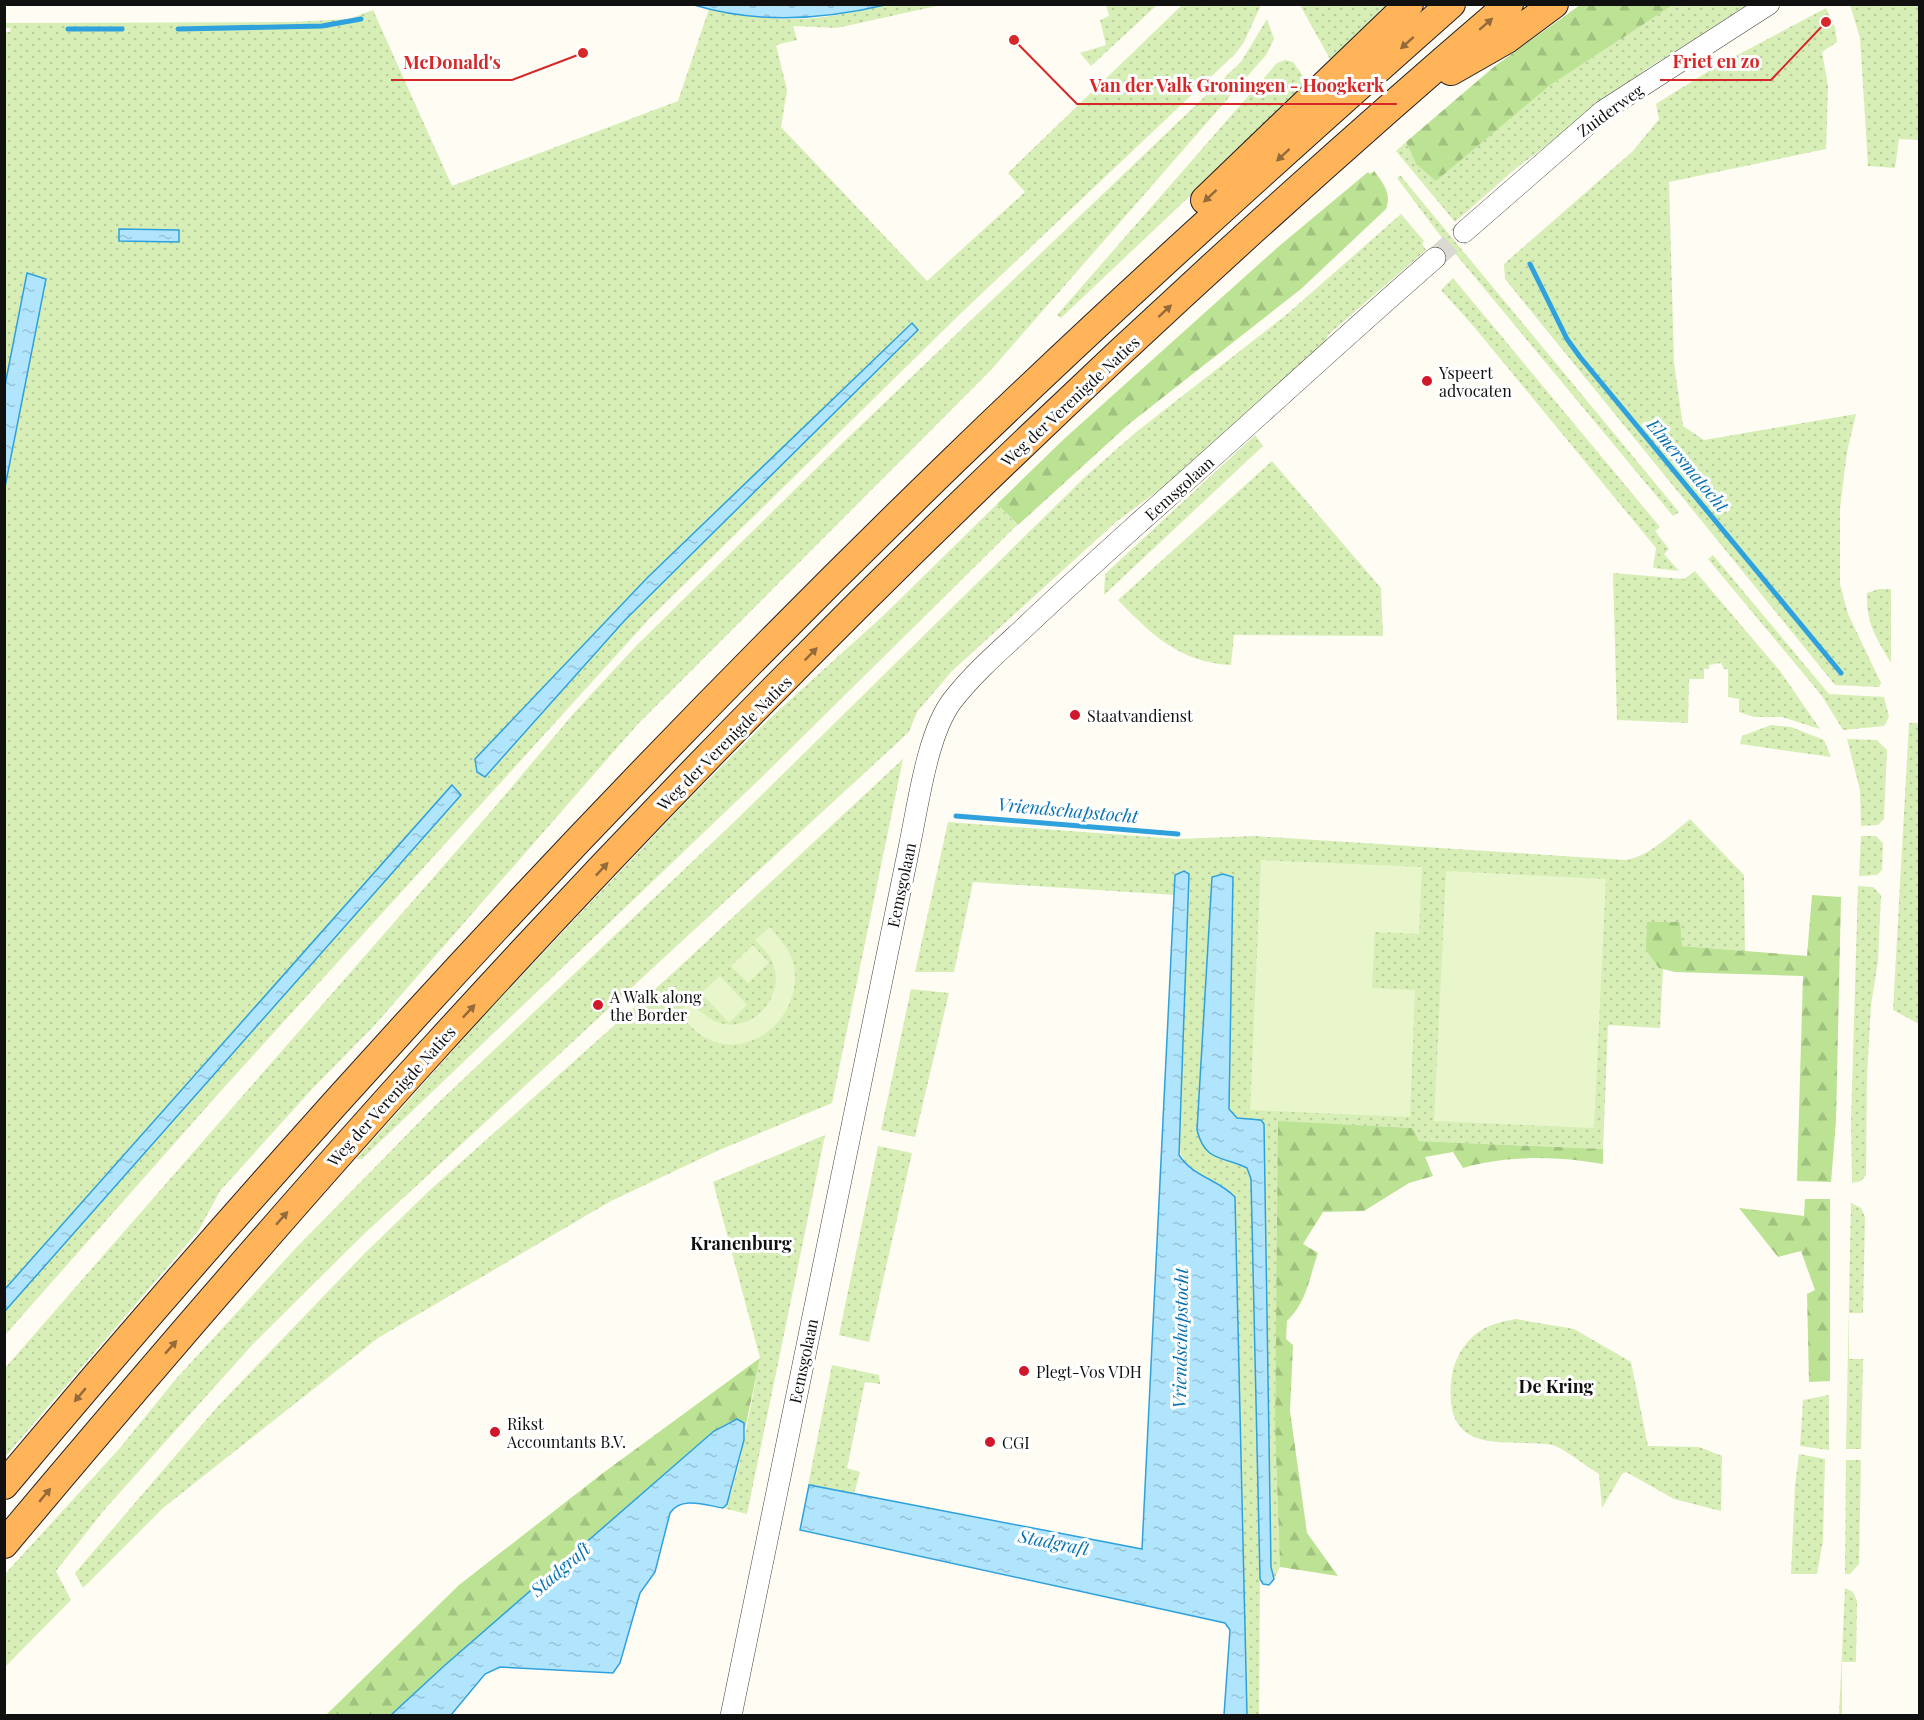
<svg xmlns="http://www.w3.org/2000/svg" width="1924" height="1720" viewBox="0 0 1924 1720" font-family="'Playfair Display',serif">
<style>
.grass{fill:url(#grass-dots);fill-rule:evenodd}
.forest{fill:url(#forest-firs)}
.pitch{fill:#e9f5ca}
.water{fill:url(#water-ripples);stroke:#2fa1dd;stroke-width:1.5}
.lines{fill:none;stroke-linecap:round;stroke-linejoin:round}
.stream{stroke:#2fa1dd;stroke-width:5}
.tertiary-tunnel{stroke:#dbd9d1;stroke-width:21;stroke-dasharray:21 10;stroke-linecap:butt}
.tertiary-casing{stroke:#434343;stroke-width:22}
.trunk-casing{stroke:#212121;stroke-width:30}
.tertiary{stroke:#fff;stroke-width:21}
.trunk{stroke:#ffb45a;stroke-width:28}
.oneway{fill:#936a39}
.poi-dot{fill:#d1172a;stroke:#fff;stroke-width:2}
.labels{text-anchor:middle;dominant-baseline:central;stroke-width:6;stroke-linejoin:round;paint-order:stroke}
.street-label{font-size:16px;fill:#101010;stroke:#fff}
.poi-label{font-size:16px;fill:#101010;stroke:#fff;text-anchor:start}
.water-label{font-size:18px;font-style:italic;fill:#0972b2;stroke:#fff}
.neighbourhood-label{font-size:18px;font-weight:bold;fill:#101010;stroke:#fff}
.leader{fill:none;stroke:#d62828;stroke-width:2}
.callout-dot{fill:#d62828;stroke:#fff;stroke-width:2}
.callout-label{font-size:18px;text-anchor:middle;font-weight:bold;fill:#d62828;stroke:#fff;stroke-width:6;stroke-linejoin:round;paint-order:stroke}
</style>
<defs>
<pattern id="grass-dots" width="8" height="8" patternUnits="userSpaceOnUse" patternTransform="scale(1.5)"><rect width="8" height="8" fill="#d7efb7"/><path d="M2 2h.1M6 6h.1" fill="none" stroke="#b8cc9c" stroke-width="1.8" stroke-linecap="round"/></pattern>
<pattern id="forest-firs" width="22" height="20" patternUnits="userSpaceOnUse" patternTransform="scale(1.5)"><rect width="22" height="20" fill="#bce294"/><path d="M5 1l3.5 6h-7zM16 11l3.5 6h-7z" fill="#a1c17f"/></pattern>
<pattern id="water-ripples" width="26" height="14" patternUnits="userSpaceOnUse" patternTransform="scale(1.5)"><rect width="26" height="14" fill="#b1e5fd"/><path d="M2 4q2-2 4 0t4 0M15 11q2-2 4 0t4 0" fill="none" stroke="#97c3d8"/></pattern>
</defs>
<rect width="100%" height="100%" fill="#fffcf3"/>
<!-- grass -->
<path class="grass" d="M885 5H941L837 28 793 26 797 40 776 45 787 90 781 127 927 281 1025 192 1008 173 1182 5H1261L1244 42 1235 54 959 315 650 618 219 1093 5 1335V1311L461 795 452 785 5 1289 4 487 46 279 27 273 5 385 4 32H10L11 28H5V23L293 22 349 19 373 10 452 186 678 101 709 9C735 12 762 18 788 19 822 20 853 12 885 5ZM912 324 625 620 486 777 475 759 647 578Z
M1106 5H1157L1091 66 1080 53 1106 45 1100 20 1109 16Z
M1300 5H1391L1331 61Z
M1673 5H1750L1648 68 1514 170 1455 222 1396 151 1406 142 1416 164 1549 86Z
M1850 5H1919V140L1899 139 1895 168 1868 166 1860 38Z
M1826 8 1835 27 1837 42 1822 52 1828 86 1826 149 1669 182 1674 363 1683 426 1704 440 1856 414 1847 452 1840 508V584L1848 614 1881 683 1879 687 1835 685 1505 279 1504 264 1633 151 1659 119 1656 104 1715 67Z
M1267 19 1274 39 1266 55 991 370 637 725 374 1026 313 1088 220 1191 199 1230 5 1457V1368L494 808 574 713 636 646 832 453 1241 62Z
M1285 60 1293 62 1306 80 1302 84 1305 87 1061 318 1057 315 1277 63Z
M1400 175 1679 512 1673 516 1439 234 1397 178Z
M1401 214 1424 241 1422 244 1426 250 1328 335 1325 344 1178 476 1116 522 952 671 917 712 909 732 363 1235 253 1344 105 1509 56 1571 71 1600 5 1667V1574L119 1449 175 1380 294 1250 436 1105 732 824 1085 477 1135 433 1286 315Z
M1453 278 1660 527 1655 531 1669 549 1664 554 1679 571 1653 568 1656 548 1475 328 1441 290Z
M1255 435 1263 446 1104 595 1105 574Z
M1272 461 1381 588 1383 636 1234 635 1231 665C1179 662 1152 635 1118 600Z
M997 504 1017 525 765 774 362 1159H356L491 1008 681 807 769 719 885 614Z
M1713 555 1829 694 1884 697 1889 717 1884 726 1843 730 1822 696 1708 559Z
M1695 571 1780 671 1820 729 1782 717H1754L1739 712V699L1728 697V669H1724L1721 663 1709 665V669H1704V679H1689L1688 723 1617 720 1613 573 1684 579Z
M1879 589H1891V663C1876 637 1866 624 1867 593Z
M1909 723H1920L1919 1024 1893 1010Z
M1771 725 1791 727 1824 740 1831 757 1740 744 1742 736Z
M1847 739 1877 740 1887 750 1884 819 1878 825 1861 826 1860 790Z
M903 759 832 1103 717 1151 611 1201 378 1338 163 1508 83 1588 75 1573 218 1406 364 1254 430 1190 674 972Z
M1690 819 1744 875 1745 951 1682 946 1659 968 1663 969 1660 1028 1608 1025 1603 1149 1419 1141 1413 1128 1279 1122 1275 1429 1280 1567 1274 1579 1271 1567 1261 1120 1237 1118 1229 1109 1233 877 1221 1160 1247 1168 1251 1179 1260 1579 1259 1715H1247L1235 1197C1211 1183 1181 1172 1178 1142L1189 874 1176 875 1175 895 973 882 954 972H915L948 822 1178 839 1254 836 1626 860C1650 856 1671 834 1690 819Z
M1861 836H1876L1883 843 1882 870 1877 875 1859 876Z
M1858 886 1873 887 1881 895 1878 961 1871 1005 1867 1077 1866 1175 1861 1181 1852 1183 1851 1122Z
M911 989 949 993 915 1137 881 1130Z
M825 1135 747 1514 723 1508 730 1497 740 1461 760 1358 713 1182Z
M878 1146 912 1153 869 1342 839 1335Z
M1851 1203 1861 1208 1865 1217 1863 1313H1849V1359H1863L1861 1449H1846Z
M1516 1319 1574 1329 1631 1362 1648 1446 1699 1447 1722 1456 1721 1511 1674 1499 1626 1472 1622 1474 1602 1508 1599 1474C1587 1467 1564 1448 1552 1445 1516 1438 1456 1456 1451 1402 1450 1389 1451 1372 1456 1361 1469 1332 1487 1324 1516 1319Z
M832 1365 879 1375 880 1384 865 1382 847 1468 860 1472 854 1494 808 1485Z
M1829 1395V1450L1800 1446 1803 1400Z
M1799 1454 1825 1459 1823 1540 1817 1574H1791L1795 1486Z
M1846 1460H1861L1859 1564 1850 1574H1845Z
M1845 1588 1853 1592 1857 1601 1856 1662H1842V1715L1839 1716Z"/>
<!-- forest -->
<path class="forest" d="M1580 5H1673L1549 86 1436 181 1416 164 1406 142 1495 66Z
M1368 172 1370 174 1374 171C1383 183 1392 193 1386 209L1301 289 1129 424 1018 525 997 504 1064 439 1278 247Z
M1812 895 1841 897 1836 1121 1831 1182 1797 1181 1803 976 1675 972 1659 968 1646 950 1647 922H1680L1682 946 1807 956Z
M1278 1121 1413 1128 1419 1141 1603 1149V1164C1556 1156 1509 1155 1463 1168L1453 1152 1425 1157 1433 1176 1409 1183 1364 1211 1323 1212 1303 1244 1318 1253C1309 1278 1307 1302 1287 1321L1286 1339 1293 1345 1290 1411 1307 1533 1338 1576 1280 1567 1275 1429Z
M1805 1199H1830V1381L1809 1382 1807 1294 1815 1290 1801 1251 1778 1257 1739 1208 1804 1216Z
M760 1358 745 1429 744 1423 730 1422 714 1431 444 1666 391 1715 325 1716 459 1585 603 1473Z"/>
<!-- pitch -->
<path class="pitch" d="M1261 860 1422 867 1419 934 1375 932 1372 988 1415 990 1410 1117 1250 1110Z
M1446 871 1606 879 1594 1128 1434 1121Z
M770 927C779 938 789 949 793 962 806 1011 754 1063 706 1038 694 1032 687 1022 679 1012L690 1001C699 1010 707 1019 720 1023 750 1032 781 1002 775 971 773 959 764 948 755 940Z
M753 945 769 963 748 983 731 966Z
M720 976 747 1005 729 1023 701 993Z"/>
<!-- water -->
<path class="water" d="M694 5H885C822 20 757 24 694 5Z
M119 229 179 230V242L119 241Z
M27 273 46 279 5 487V385Z
M912 323 918 330 625 620 485 777 477 772 475 759 647 578Z
M452 785 461 795 5 1311V1289Z
M1184 871 1189 874 1179 1155C1193 1177 1218 1179 1235 1197L1247 1715H1224L1230 1630 1225 1623 800 1530 809 1485 1142 1549 1175 875Z
M1223 874 1233 877 1229 1109 1237 1118 1261 1120 1264 1124 1271 1567 1274 1579 1269 1585 1263 1584 1260 1579 1251 1179 1247 1168C1222 1156 1205 1162 1197 1130L1212 877Z
M737 1419 744 1423V1440L727 1504 723 1508C705 1505 681 1496 670 1513L655 1572 640 1593 620 1663 613 1673 500 1667 485 1674 451 1715H391L444 1666 714 1431Z"/>
<g class="lines">
<!-- stream -->
<path class="stream" d="M68 29H122
M178 29 322 26 361 19
M1530 264 1567 339 1580 357 1841 673
M956 816 1178 834"/>
<!-- tertiary-tunnel -->
<path class="tertiary-tunnel" d="M1435 258 1464 232"/>
<!-- tertiary casing -->
<g class="tertiary-casing">
<path id="tertiary" d="M1464 232 1603 111 1769 4
M731 1716 909 848C918 806 927 734 952 701 972 675 998 652 1022 630 1062 592 1102 556 1143 519 1241 433 1336 344 1435 258"/>
</g>
<!-- trunk casing -->
<g class="trunk-casing">
<path id="trunk" d="M1451 71 1507 39 1554 4
M1205 200 1409 4
M4 1485C303 1128 618 786 952 462 1114 305 1282 154 1451 4
M4 1544C146 1375 289 1208 437 1045 772 677 1131 328 1509 4"/>
</g>
<!-- tertiary -->
<use href="#tertiary" class="tertiary"/>
<!-- trunk -->
<use href="#trunk" class="trunk"/>
</g>
<!-- one-way arrows -->
<defs><path id="oneway-solid" d="M-6-.8H1V-3.2L6.5 0L1 3.2V.8H-6Z" transform="scale(1.5)"/></defs>
<g class="oneway">
<use href="#oneway-solid" transform="translate(1486 24) rotate(-41)"/>
<use href="#oneway-solid" transform="translate(1407 43) rotate(138)"/>
<use href="#oneway-solid" transform="translate(1283 155) rotate(137)"/>
<use href="#oneway-solid" transform="translate(1210 196) rotate(137)"/>
<use href="#oneway-solid" transform="translate(1165 311) rotate(-43)"/>
<use href="#oneway-solid" transform="translate(811 654) rotate(-45)"/>
<use href="#oneway-solid" transform="translate(602 869) rotate(-47)"/>
<use href="#oneway-solid" transform="translate(469 1011) rotate(-47)"/>
<use href="#oneway-solid" transform="translate(282 1218) rotate(-49)"/>
<use href="#oneway-solid" transform="translate(171 1347) rotate(-49)"/>
<use href="#oneway-solid" transform="translate(80 1395) rotate(130)"/>
<use href="#oneway-solid" transform="translate(45 1495) rotate(-50)"/>
</g>
<!-- markers -->
<g class="poi-dot">
<circle cx="1427" cy="381" r="6"/>
<circle cx="1075" cy="715" r="6"/>
<circle cx="598" cy="1005" r="6"/>
<circle cx="1024" cy="1371" r="6"/>
<circle cx="495" cy="1432" r="6"/>
<circle cx="990" cy="1442" r="6"/>
</g>
<g class="labels">
<!-- street labels -->
<g class="street-label">
<text transform="translate(1610 110) rotate(-36)">Zuiderweg</text>
<text transform="translate(1070 401) rotate(-43)">Weg der Verenigde Naties</text>
<text transform="translate(1179 488) rotate(-42)">Eemsgolaan</text>
<text transform="translate(724 743) rotate(-45)">Weg der Verenigde Naties</text>
<text transform="translate(901 885) rotate(-78)">Eemsgolaan</text>
<text transform="translate(391 1096) rotate(-48)">Weg der Verenigde Naties</text>
<text transform="translate(803 1361) rotate(-78)">Eemsgolaan</text>
</g>
<!-- poi labels -->
<g class="poi-label">
<text x="1439" y="372">Yspeert<tspan x="1439" dy="18">advocaten</tspan></text>
<text x="1087" y="715">Staatvandienst</text>
<text x="610" y="996">A Walk along<tspan x="610" dy="18">the Border</tspan></text>
<text x="1036" y="1371">Plegt-Vos VDH</text>
<text x="507" y="1423">Rikst<tspan x="507" dy="18">Accountants B.V.</tspan></text>
<text x="1002" y="1442">CGI</text>
</g>
<!-- water labels -->
<g class="water-label">
<text transform="translate(1688 465) rotate(50)">Elmersmatocht</text>
<text transform="translate(1068 810) rotate(5)">Vriendschapstocht</text>
<text transform="translate(1180 1338) rotate(-89)">Vriendschapstocht</text>
<text transform="translate(1054 1542) rotate(11)">Stadgraft</text>
<text transform="translate(560 1569) rotate(-41)">Stadgraft</text>
</g>
<!-- neighbourhood labels -->
<g class="neighbourhood-label">
<text x="741" y="1243">Kranenburg</text>
<text x="1556" y="1386">De Kring</text>
</g>
</g>
<!-- callouts -->
<path class="leader" d="M1826 22L1771 80H1660M583 53L512 80H391M1014 40L1077 104H1397"/>
<g class="callout-dot">
<circle cx="1826" cy="22" r="6"/>
<circle cx="583" cy="53" r="6"/>
<circle cx="1014" cy="40" r="6"/>
</g>
<g class="callout-label">
<text x="1716" y="68">Friet en zo</text>
<text x="452" y="69">McDonald's</text>
<text x="1237" y="92">Van der Valk Groningen - Hoogkerk</text>
</g>
<!-- border -->
<rect width="1924" height="1720" fill="none" stroke="#101010" stroke-width="12"/>
</svg>
